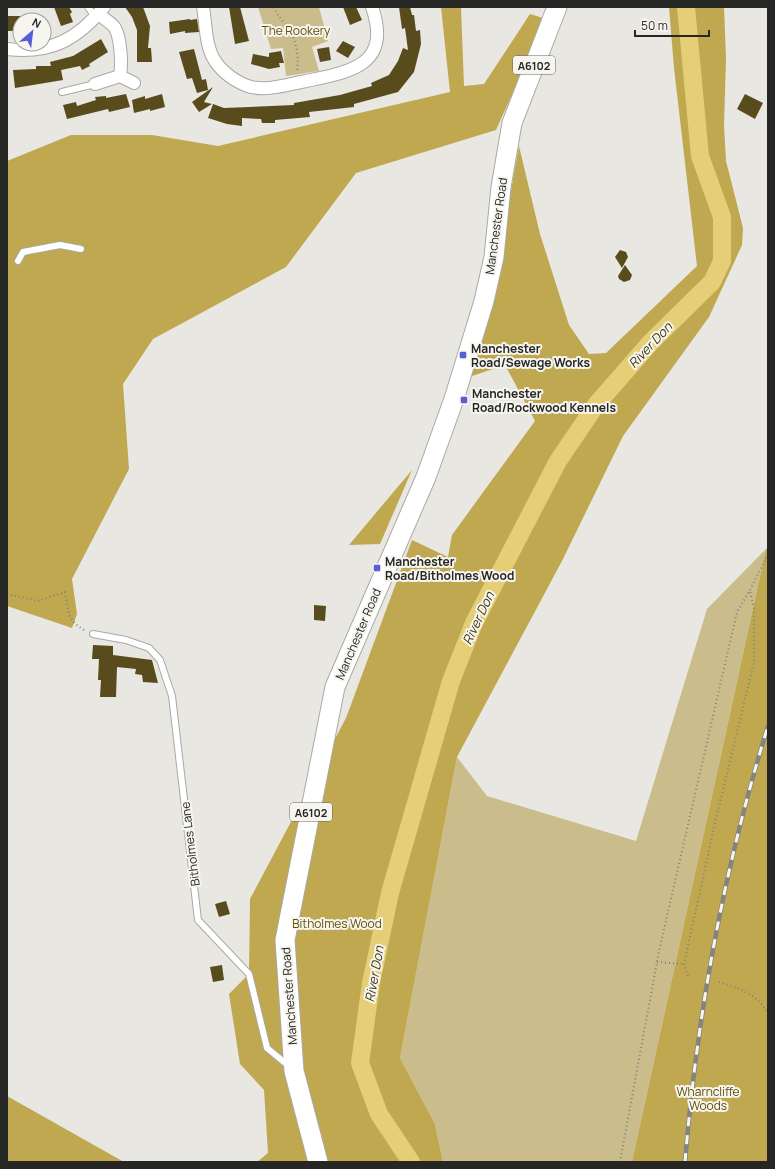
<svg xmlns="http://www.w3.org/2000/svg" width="775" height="1169" viewBox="0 0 775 1169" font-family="Manrope,sans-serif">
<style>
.green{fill:#cabd8b}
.forest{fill:#bfa850}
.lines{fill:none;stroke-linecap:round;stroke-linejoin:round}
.river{stroke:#e5ce76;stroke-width:18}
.building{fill:#584c1d}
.service-casing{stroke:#aaa9a4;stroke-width:8}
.minor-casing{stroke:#aaa9a4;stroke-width:14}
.primary-casing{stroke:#aaa9a4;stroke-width:21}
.path{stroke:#81807c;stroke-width:2;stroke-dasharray:1 3;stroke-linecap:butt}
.service{stroke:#fff;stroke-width:6}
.minor{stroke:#fff;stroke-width:12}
.primary{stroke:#fff;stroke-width:19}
.rail-casing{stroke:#848380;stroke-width:4.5}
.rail{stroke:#f6f5ef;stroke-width:3;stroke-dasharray:9;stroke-linecap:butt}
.poi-dot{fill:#5560d6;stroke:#f6f5ef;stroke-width:1.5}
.labels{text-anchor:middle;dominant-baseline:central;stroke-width:4;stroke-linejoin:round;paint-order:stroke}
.shield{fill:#f6f5ef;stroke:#646461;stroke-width:1}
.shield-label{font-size:11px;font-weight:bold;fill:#262624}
.park-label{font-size:12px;fill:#5f4f08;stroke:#f6f5ef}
.street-label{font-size:12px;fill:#262624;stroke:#f6f5ef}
.poi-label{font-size:12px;font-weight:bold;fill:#262624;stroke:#f6f5ef;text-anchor:start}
.water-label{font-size:13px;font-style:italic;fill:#40360f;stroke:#f6f5ef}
</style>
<rect width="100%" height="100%" fill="#e9e7e2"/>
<!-- green -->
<path class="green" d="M258 7H319L328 41 312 47 319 71 286 76 283 48 271 49Z
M766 549 632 1162H443L435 1124 400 1058 457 757 487 796 636 841 707 609Z"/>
<!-- forest -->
<path class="forest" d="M441 7H461L464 86 484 84 530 14 546 19 496 130 356 173 286 267 153 339 123 384 129 469 72 579 77 614 72 628 7 606V161L71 135H152L218 146 450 92Z
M669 7H724L726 58 724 125 726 161 743 228 742 245 709 317 623 436 562 561 457 757 400 1058 435 1124 443 1162H257L268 1153 264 1090 240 1064 229 994 249 974 250 899 346 718 412 540 448 557 452 535 535 421 505 365 469 377 494 285 519 146 540 234 569 325 589 354 606 353 697 266 674 68Z
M412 470 380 544 349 545Z
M768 548V1162H632L766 549Z
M7 1096 124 1162H7Z"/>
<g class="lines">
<!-- river -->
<path class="river" d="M411 1162 379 1114 360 1063 371 983 390 893 451 681 474 623 558 461 596 405 650 343 712 282 722 261V217L700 156 686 7"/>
</g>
<!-- building -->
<path class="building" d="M54 7H69L72 12 70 14 73 22 61 26Z
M125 7H143L150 26 148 48H151L152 62H137V30L132 17Z
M229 7H240L249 41 235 44Z
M343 7H356L362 20 350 25Z
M399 7H410L412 15H414L416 31 420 30 421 44 414 72 398 92 354 104V107L309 112 310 117 275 120V123H262L261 119 242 118V126L227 124 208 118 213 104 224 108 294 105V103L340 95 372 86 371 83 389 75 398 61 403 48 408 50 405 28 402 29Z
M7 16H20V31H7Z
M190 19V20L197 19 199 32 185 33V31L170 34 169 22Z
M101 39 108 52 89 64 90 66 82 70 80 66 61 70 63 80 15 88 13 70 36 69V66H51L50 62 73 56Z
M343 41 355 47 348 58 336 51Z
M329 47 331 60 320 62 317 49Z
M194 49 202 80 206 79 208 90 197 93 192 78 187 79 179 52Z
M281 51 284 63H279L280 67 269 69 251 64 253 54 269 57V53Z
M213 87 204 102 212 104 199 112 192 102Z
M126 94 130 107 109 112 108 109 67 119 63 105 76 102 77 106 96 100 95 97 106 96V98Z
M162 94 165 107 150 111V109L134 113 132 100 145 96V99Z
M745 94 763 103 755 119 737 109Z
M620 250 626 252 628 257 622 268 615 257Z
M625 265 632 275 630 280 624 282 619 279 618 276Z
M314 605 326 606 325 621 314 620Z
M93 645 113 646V655L152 660 158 683 143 682 142 675 135 674 136 669 117 667 116 697H100L101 680H98L99 659H92Z
M226 901 230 914 219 917 215 904Z
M222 965 224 980 213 982 210 967Z"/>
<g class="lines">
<!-- service casing -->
<g class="service-casing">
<path id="service" d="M88 7 95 17
M62 92 95 84
M18 261 23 252 60 245 81 249
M93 634 126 640 149 648 160 660 172 696 198 920 249 974 267 1048 290 1067"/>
</g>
<!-- minor casing -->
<g class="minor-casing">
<path id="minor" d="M203 7C206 23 205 46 215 61 223 73 237 83 251 87 269 91 289 84 306 81 351 72 392 65 372 7
M98 14C103 18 112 23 115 28 121 39 122 64 120 76
M7 49C50 54 77 40 104 7
M95 84 120 76 134 83"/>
</g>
<!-- primary casing -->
<g class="primary-casing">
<path id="primary" d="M318 1162 294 1071 285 940 335 687 426 477 454 399 484 301 494 257 501 187 512 123 557 7"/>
</g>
<!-- path -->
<path class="path" d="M274 7C278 17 284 22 290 31 297 43 299 59 297 72
M7 594 38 601 65 592C69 613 66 620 86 631
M657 962 684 964
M688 976 684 964 715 823 754 662V609L750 591
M719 982C738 988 758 994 768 1014
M620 1162 659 951 737 612 750 590 768 554"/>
<!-- service -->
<use href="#service" class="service"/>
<!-- minor -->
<use href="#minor" class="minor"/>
<!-- primary -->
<use href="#primary" class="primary"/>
<!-- rail casing -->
<g class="rail-casing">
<path id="rail" d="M685 1162C697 1014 724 868 768 726"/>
</g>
<!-- rail -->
<use href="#rail" class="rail"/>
</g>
<!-- markers -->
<g class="poi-dot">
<rect x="459" y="351" width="8" height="8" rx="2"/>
<rect x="460" y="396" width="8" height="8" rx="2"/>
<rect x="373" y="564" width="8" height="8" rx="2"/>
</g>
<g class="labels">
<!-- shield labels -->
<g class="shield">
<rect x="513" y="56" width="42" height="18" rx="3"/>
<rect x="290" y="803" width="42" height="18" rx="3"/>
</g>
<g class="shield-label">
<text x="534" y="65">A6102</text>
<text x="311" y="812">A6102</text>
</g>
<!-- park labels -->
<g class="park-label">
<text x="296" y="30">The Rookery</text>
<text x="337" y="923">Bitholmes Wood</text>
<text x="708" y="1091">Wharncliffe<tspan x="708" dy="14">Woods</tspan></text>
</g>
<!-- street labels -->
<g class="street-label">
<text transform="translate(496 226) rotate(-82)">Manchester Road</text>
<text transform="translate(358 634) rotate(-67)">Manchester Road</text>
<text transform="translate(190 844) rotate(-97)">Bitholmes Lane</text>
<text transform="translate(289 996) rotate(-94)">Manchester Road</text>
</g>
<!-- poi labels -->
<g class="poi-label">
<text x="471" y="348">Manchester<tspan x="471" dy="14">Road/Sewage Works</tspan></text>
<text x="472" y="393">Manchester<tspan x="472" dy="14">Road/Rockwood Kennels</tspan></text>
<text x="385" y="561">Manchester<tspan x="385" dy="14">Road/Bitholmes Wood</tspan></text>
</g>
<!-- water labels -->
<g class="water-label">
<text transform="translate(650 345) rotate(-47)">River Don</text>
<text transform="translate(478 618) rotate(-65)">River Don</text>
<text transform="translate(374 974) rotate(-80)">River Don</text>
</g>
</g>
<!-- border -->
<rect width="775" height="1169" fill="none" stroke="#262624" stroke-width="16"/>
<!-- north arrow -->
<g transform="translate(32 32) rotate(28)"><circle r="19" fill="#f6f5ef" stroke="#a3a29e"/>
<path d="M0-3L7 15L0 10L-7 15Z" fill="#5560d6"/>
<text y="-6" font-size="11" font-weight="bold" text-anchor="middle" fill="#262624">N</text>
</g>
<!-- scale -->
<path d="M635 30v6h74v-6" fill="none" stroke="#262624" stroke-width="2"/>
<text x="641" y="30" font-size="12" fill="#262624" stroke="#f6f5ef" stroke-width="3" paint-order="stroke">50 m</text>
</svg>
